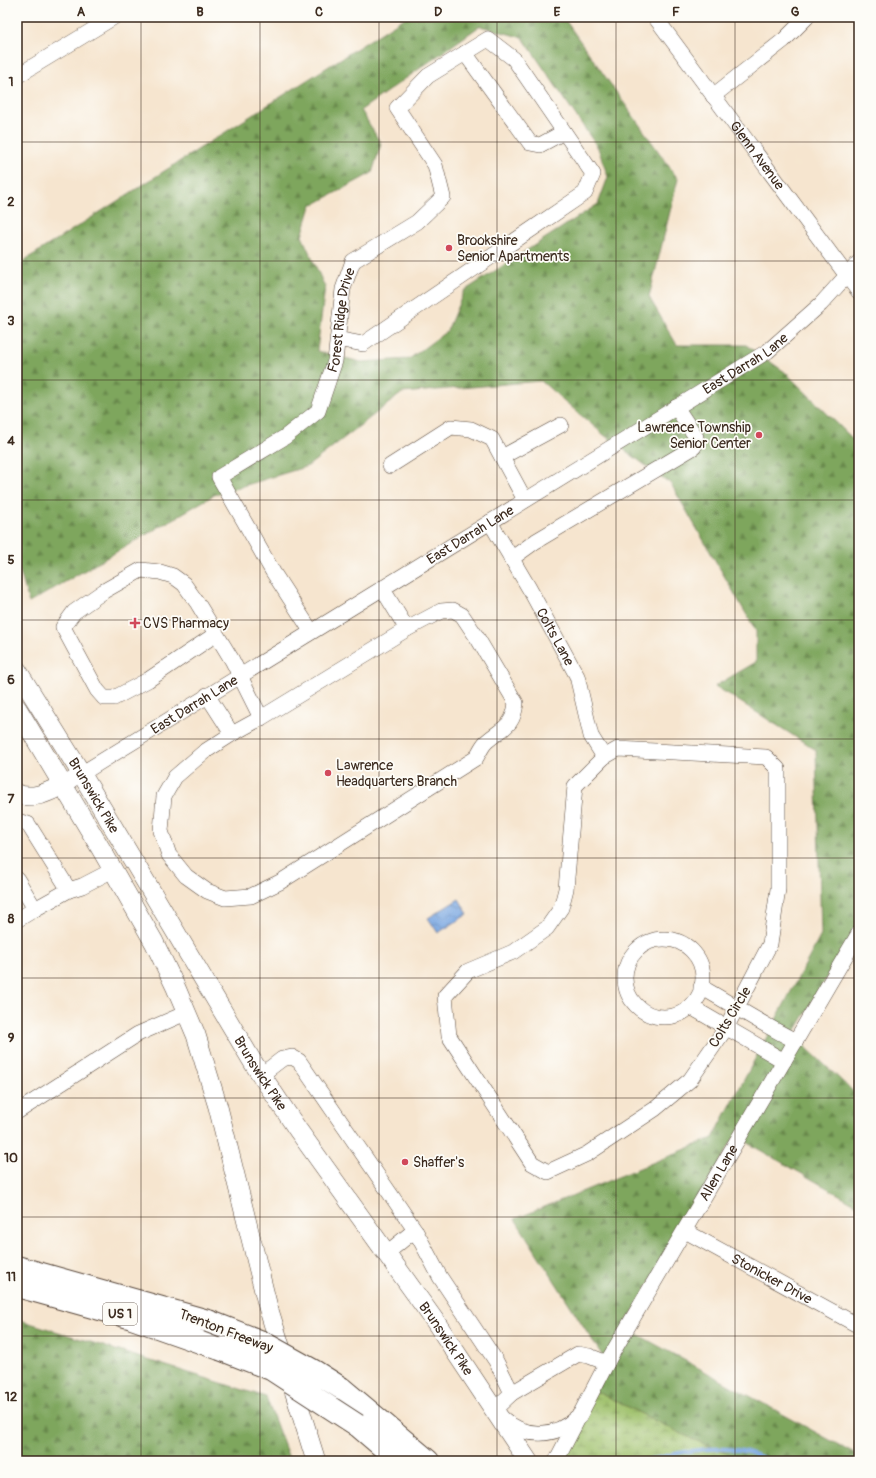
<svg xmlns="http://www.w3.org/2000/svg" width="876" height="1478" viewBox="0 0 876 1478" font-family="Pangolin,sans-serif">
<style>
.forest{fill:url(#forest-firs);stroke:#5c683e;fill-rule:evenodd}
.wetland{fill:url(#wetland-marsh);stroke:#6c7544}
.water{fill:url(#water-waves);stroke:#5a6880}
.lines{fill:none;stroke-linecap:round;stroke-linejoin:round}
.stream{stroke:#78a6e1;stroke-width:4}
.minor-casing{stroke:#574639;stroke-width:16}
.major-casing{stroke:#574639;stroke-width:20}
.highway-casing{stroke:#574639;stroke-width:24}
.minor{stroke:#fff;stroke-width:15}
.major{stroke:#fff;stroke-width:19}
.highway{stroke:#fff;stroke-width:22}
.highway-bridge-casing{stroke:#574639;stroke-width:24;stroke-linecap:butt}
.highway-bridge{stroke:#fff;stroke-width:22}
.grid{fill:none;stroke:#3b2a1e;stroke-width:1;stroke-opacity:0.55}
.poi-dot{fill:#d1495b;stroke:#fdfcf7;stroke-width:1.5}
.labels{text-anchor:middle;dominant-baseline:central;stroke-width:3.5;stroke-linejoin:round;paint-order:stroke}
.shield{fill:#fdfcf7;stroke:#75695f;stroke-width:1}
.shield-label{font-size:13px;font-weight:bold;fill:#3b2a1e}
.street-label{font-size:14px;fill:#3b2a1e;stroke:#fdfcf7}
.poi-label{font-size:14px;fill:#3b2a1e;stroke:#fdfcf7;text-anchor:start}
.neatline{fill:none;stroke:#3b2a1e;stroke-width:1.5}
.grid-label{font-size:13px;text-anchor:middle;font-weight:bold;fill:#3b2a1e}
</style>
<defs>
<pattern id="forest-firs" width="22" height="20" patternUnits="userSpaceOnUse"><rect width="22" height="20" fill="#7ea65d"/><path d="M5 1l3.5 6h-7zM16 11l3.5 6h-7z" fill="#68874c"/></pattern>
<pattern id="wetland-marsh" width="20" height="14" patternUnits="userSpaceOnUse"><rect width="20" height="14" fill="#9dc069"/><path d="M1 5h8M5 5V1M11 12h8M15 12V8" fill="none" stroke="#819c56"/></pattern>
<pattern id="water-waves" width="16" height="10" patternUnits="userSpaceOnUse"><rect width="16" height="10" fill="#78a6e1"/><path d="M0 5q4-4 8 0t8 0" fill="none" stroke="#6487b6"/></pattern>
</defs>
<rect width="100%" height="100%" fill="#fdfcf7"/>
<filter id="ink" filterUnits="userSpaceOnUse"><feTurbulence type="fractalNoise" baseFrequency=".025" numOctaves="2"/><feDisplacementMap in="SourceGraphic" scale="8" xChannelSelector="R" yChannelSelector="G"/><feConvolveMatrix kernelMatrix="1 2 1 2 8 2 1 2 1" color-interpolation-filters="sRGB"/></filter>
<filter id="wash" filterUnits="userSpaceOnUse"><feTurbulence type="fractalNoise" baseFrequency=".012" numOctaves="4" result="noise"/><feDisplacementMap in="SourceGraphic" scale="16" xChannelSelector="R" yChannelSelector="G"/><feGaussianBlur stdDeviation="0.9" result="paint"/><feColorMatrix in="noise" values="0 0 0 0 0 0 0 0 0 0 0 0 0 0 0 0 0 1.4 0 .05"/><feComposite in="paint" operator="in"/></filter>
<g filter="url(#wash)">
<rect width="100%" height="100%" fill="#f6e5cf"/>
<!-- forest -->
<path class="forest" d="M406 17H563L678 179 649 297 677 345H746L785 372 859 445V922L793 1035 859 1097V1206L735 1136 624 1327 859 1456V1461H744L690 1438 593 1390 607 1363 515 1219 713 1138 821 935 816 750 715 686 756 662V631L671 484 604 435 541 381 402 393 308 466 214 495 29 603 17 561V265ZM480 26 523 38 598 148 608 177 598 204 464 291 447 331 409 359 361 362 317 351 325 287 302 236 311 206 372 173 381 144 361 110Z
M17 1319 266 1397 290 1461H17Z"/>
<!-- wetland -->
<path class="wetland" d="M593 1390 690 1438 744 1461H562Z"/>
<!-- water -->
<path class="water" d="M459 899 468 914 438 933 428 918Z"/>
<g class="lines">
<!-- stream -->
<path class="stream" d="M648 1461C682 1450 737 1440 768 1461"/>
</g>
</g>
<g filter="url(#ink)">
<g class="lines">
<!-- minor casing -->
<g class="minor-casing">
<g id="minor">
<path id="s1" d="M655 17 859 292"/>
<path d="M465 53 530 143 540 145 564 132"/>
<path d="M17 76 114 17"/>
<path d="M713 96 784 40 807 17"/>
<path d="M502 457 561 425"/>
<path d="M390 466 451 427 471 429 492 439 525 500"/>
<path id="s2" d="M490 522 529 588 577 676 591 736 604 757"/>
<path d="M511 559 536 541 694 447 696 437 676 407"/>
<path d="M382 588 407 629"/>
<path d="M453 610 462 615 478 639 516 703C513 728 503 727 486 742 482 746 479 753 476 758L280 882 251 896 225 898 207 891 186 876 169 855 161 831 164 796 175 777 204 752 232 734 261 718 407 629 441 611Z"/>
<path id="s3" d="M311 631 273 572 219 477 285 437 318 411 335 361 343 289 353 261 417 222 443 197 435 165 397 108 428 76 488 39 514 59 593 174 585 193 363 344 337 339"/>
<path d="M216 634 148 680 114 698H104L97 690 63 627 74 612 104 591 141 570 160 572 173 576 184 584 198 604 232 660 261 718"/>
<path d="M207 695 232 734"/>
<path d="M618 749 766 757 778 769V889L770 944 726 1028 690 1080 655 1109 587 1154 548 1172 532 1163 449 1036 445 996 468 971 513 952 547 928 561 908 566 889 575 786 604 757Z"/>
<path id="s4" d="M63 785 768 351 821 304 859 262"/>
<path d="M17 821 28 824 69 890 82 886 113 870"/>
<path d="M17 879 35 909 69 890"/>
<path d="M17 920 35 909"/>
<circle cx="664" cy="978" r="39"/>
<path d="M701 987C733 1005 763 1025 796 1041"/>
<path d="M691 1007 784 1061"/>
<path d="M261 1075 282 1059 292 1057 299 1061 415 1230"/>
<path d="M17 1112 138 1034 186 1013"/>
<path id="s5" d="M685 1231 859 1326"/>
<path d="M387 1253 415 1230 440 1277 496 1361 512 1393"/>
<path d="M495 1409 512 1393 578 1354 589 1356 607 1363"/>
<path d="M502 1418C525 1439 556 1438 577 1417"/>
<path id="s6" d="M556 1461 610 1357 859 933"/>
</g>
</g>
<!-- major casing -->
<g class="major-casing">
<g id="major">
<path id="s7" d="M17 670 81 773 254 1064 298 1130 435 1321 528 1461"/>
<path d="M17 708 101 849 154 942 176 988 196 1035 218 1107 268 1307 316 1461"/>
<path d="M17 794C34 800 48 792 63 785"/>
</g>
</g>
<!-- highway casing -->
<g class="highway-casing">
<path id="highway" d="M17 1267 208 1321
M17 1286 132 1318 220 1349
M341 1388 428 1461
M357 1425 399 1461"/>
</g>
<!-- minor -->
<use href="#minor" class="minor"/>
<!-- major -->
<use href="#major" class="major"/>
<!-- highway -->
<use href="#highway" class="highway"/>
<!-- highway-bridge casing -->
<g class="highway-bridge-casing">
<path id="highway-bridge" d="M208 1321 262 1342 314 1371 341 1388
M220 1349 271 1369 357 1425"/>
</g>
<!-- highway-bridge -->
<use href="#highway-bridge" class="highway-bridge"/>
</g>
</g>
<!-- grid -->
<path class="grid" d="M141 17V1461M260 17V1461M379 17V1461M497 17V1461M616 17V1461M735 17V1461M17 142H859M17 261H859M17 380H859M17 500H859M17 620H859M17 739H859M17 858H859M17 978H859M17 1098H859M17 1217H859M17 1336H859"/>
<!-- markers -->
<g class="poi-dot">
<circle cx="449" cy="248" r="4"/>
<circle cx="759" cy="435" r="4"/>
<path d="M133 617h4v4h4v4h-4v4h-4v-4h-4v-4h4z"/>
<circle cx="328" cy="773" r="4"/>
<circle cx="405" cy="1162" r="4"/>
</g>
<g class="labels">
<!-- shield labels -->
<rect class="shield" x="103" y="1303" width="34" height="22" rx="3"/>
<g class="shield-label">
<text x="120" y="1314">US 1</text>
</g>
<!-- street labels -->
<g class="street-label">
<text stroke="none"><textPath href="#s1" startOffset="172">Glenn Avenue</textPath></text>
<text stroke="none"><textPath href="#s3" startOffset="393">Forest Ridge Drive</textPath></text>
<text stroke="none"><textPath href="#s4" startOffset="802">East Darrah Lane</textPath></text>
<text stroke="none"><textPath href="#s4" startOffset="478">East Darrah Lane</textPath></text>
<text stroke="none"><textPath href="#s2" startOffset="132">Colts Lane</textPath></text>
<text stroke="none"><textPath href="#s4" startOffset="154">East Darrah Lane</textPath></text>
<text stroke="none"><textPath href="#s7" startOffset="147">Brunswick Pike</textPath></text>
<text transform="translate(730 1017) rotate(-59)">Colts Circle</text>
<text stroke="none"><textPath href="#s7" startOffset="471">Brunswick Pike</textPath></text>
<text stroke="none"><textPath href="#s6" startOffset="331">Allen Lane</textPath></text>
<text stroke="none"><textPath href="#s5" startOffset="99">Stonicker Drive</textPath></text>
<text transform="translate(226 1331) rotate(21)">Trenton Freeway</text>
<text stroke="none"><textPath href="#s7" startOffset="795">Brunswick Pike</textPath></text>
</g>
<!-- poi labels -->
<g class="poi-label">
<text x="457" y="240">Brookshire<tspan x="457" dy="16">Senior Apartments</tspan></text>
<text x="751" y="427" text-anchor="end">Lawrence Township<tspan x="751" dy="16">Senior Center</tspan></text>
<text x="143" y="623">CVS Pharmacy</text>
<text x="336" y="765">Lawrence<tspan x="336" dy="16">Headquarters Branch</tspan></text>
<text x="413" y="1162">Shaffer's</text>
</g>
</g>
<!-- margin -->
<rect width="876" height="1478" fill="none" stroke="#fdfcf7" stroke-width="44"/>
<rect x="22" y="22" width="832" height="1434" class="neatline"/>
<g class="grid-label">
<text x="81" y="16">A</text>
<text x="200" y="16">B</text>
<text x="319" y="16">C</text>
<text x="438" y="16">D</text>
<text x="557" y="16">E</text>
<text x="676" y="16">F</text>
<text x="795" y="16">G</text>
<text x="11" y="86">1</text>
<text x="11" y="206">2</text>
<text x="11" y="325">3</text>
<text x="11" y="445">4</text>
<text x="11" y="564">5</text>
<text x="11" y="684">6</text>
<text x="11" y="803">7</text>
<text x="11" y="923">8</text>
<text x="11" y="1042">9</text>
<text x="11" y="1162">10</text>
<text x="11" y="1281">11</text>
<text x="11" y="1401">12</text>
</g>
</svg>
